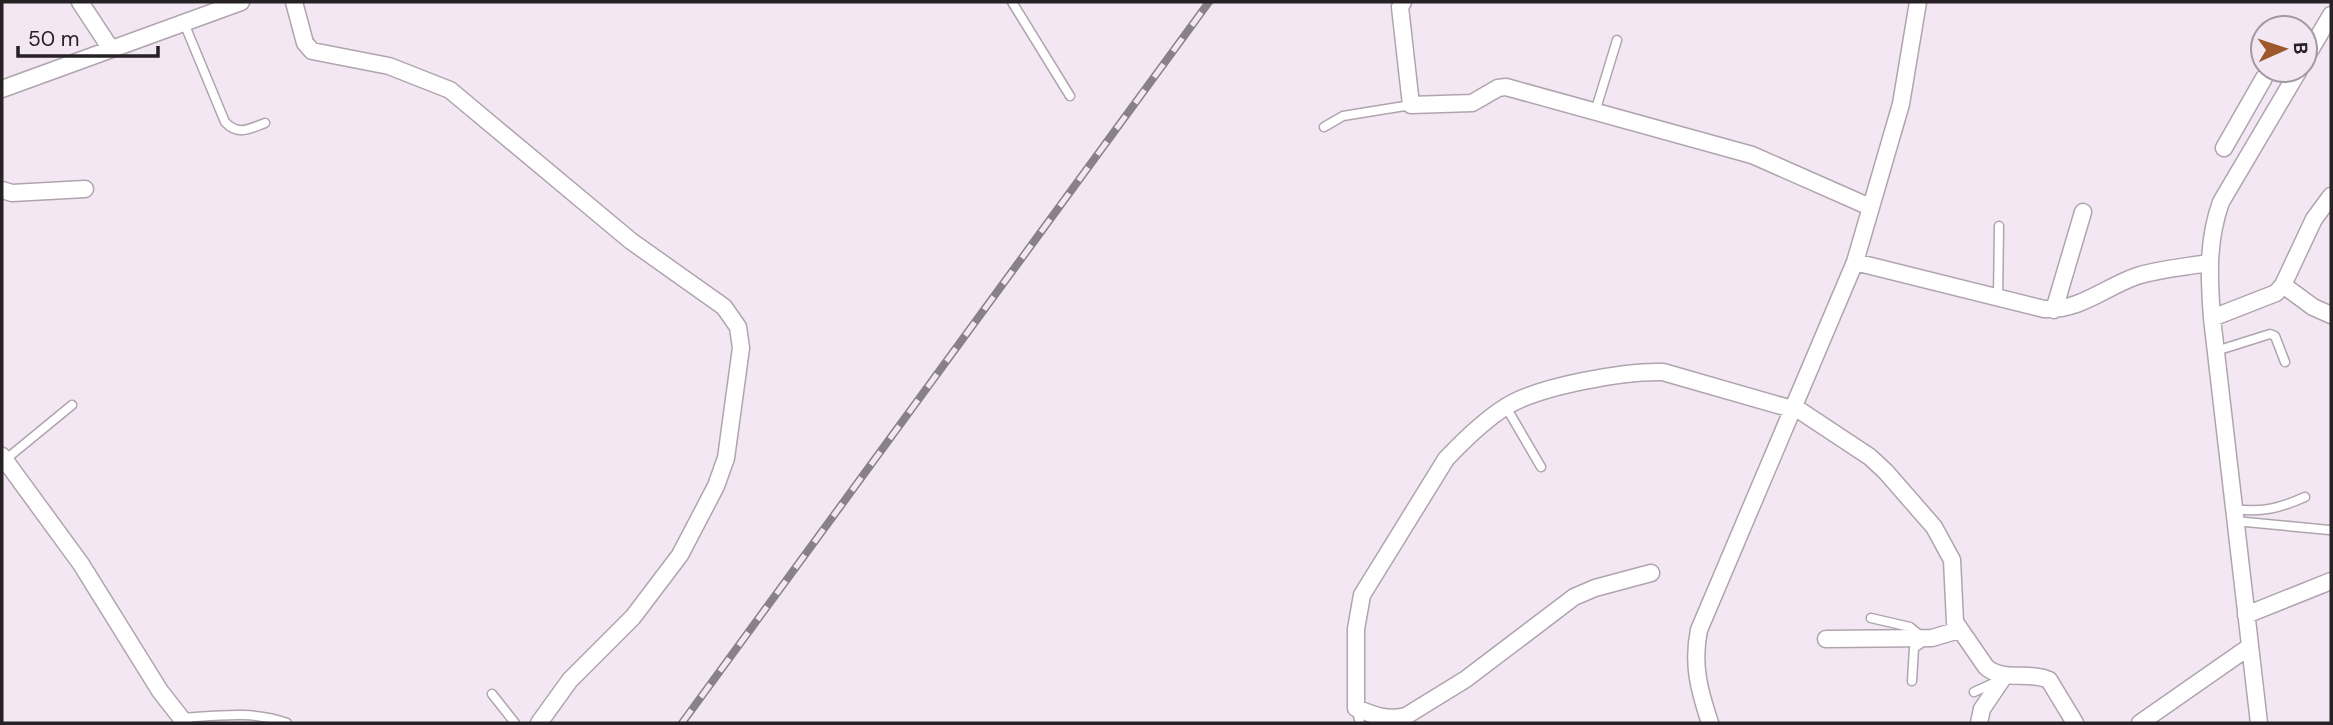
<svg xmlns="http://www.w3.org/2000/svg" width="2333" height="725" viewBox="0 0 2333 725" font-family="'DM Sans',sans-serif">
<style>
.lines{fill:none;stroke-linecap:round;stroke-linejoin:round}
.service-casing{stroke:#b0a4af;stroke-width:11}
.minor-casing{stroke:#b0a4af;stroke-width:19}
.service{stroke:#fff;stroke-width:8}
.minor{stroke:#fff;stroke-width:16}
.rail-casing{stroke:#888188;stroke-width:8}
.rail{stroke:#f3e7f3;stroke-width:5;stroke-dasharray:16;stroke-linecap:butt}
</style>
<rect width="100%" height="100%" fill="#f3e7f3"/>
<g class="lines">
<!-- service casing -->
<g class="service-casing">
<path id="service" d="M1012 2 1070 96
M184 23 225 122C238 136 249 129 265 123
M1595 112 1617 40
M1324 127 1343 116 1411 105
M1998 298 1999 226
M2216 351 2270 334 2275 336 2285 362
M1506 407 1541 467
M5 460 72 405
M2234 509C2262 513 2280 508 2305 497
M2235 521 2329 530
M1871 618 1910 627 1921 636
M1912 681 1914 648 1923 642
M1974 692 1996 682
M492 694 515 723
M1356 708 1360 723
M180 718C216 716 253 710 287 723"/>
</g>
<!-- minor casing -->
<g class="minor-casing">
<path id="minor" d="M80 2 111 49
M294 2 305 43 312 51 389 66 450 90 631 241 724 307 738 327 741 348 726 458 716 486 680 555 633 617 570 680 539 723
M1403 2 1400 7 1411 105 1472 103 1498 88 1506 87 1752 155 1870 207
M2305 59 2331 15
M2 89 241 2
M2224 148 2264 78
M2 190 12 193 85 189
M1855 262 2044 309C2080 311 2105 287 2137 276 2159 269 2185 267 2208 263
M2283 285 2313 307 2331 315
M2054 310 2083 212
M2212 318 2276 293 2283 285 2314 219 2331 196
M1793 406 1870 457 1886 472 1934 527 1952 560 1955 622 1986 667C2003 682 2029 671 2049 680L2075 723
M2 456 81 564 160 691 185 723
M1651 573 1595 588 1574 597 1466 679 1406 716C1388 721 1373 715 1356 708V629L1362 595 1446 459C1464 440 1484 420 1507 406 1540 386 1624 371 1663 372L1792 409
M2246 615 2331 581
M1826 639 1932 638 1959 630
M1710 723C1699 690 1692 664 1699 630L1855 262 1901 104 1918 2
M1979 723 1982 709 2005 675
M2140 723 2249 647
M2259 723 2212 318C2209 278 2207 241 2221 202L2299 70"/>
</g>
<!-- service -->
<use href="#service" class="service"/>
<!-- minor -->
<use href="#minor" class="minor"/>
<!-- rail casing -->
<g class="rail-casing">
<path id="rail" d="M682 723 1209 2"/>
</g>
<!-- rail -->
<use href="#rail" class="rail"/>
</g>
<!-- border -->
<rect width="2333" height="725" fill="none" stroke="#252125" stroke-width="7"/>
<!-- north arrow -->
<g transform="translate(2284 49) rotate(87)"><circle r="33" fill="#f3e7f3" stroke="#a198a1" stroke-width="2"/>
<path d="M0-5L12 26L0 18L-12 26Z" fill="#9d582b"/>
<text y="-10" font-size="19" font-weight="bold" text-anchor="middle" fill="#252125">B</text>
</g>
<!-- scale -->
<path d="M18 46v10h140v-10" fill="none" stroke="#252125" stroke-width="3.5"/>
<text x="28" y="46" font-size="21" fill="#252125" stroke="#f3e7f3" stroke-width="5" paint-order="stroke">50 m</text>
</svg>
